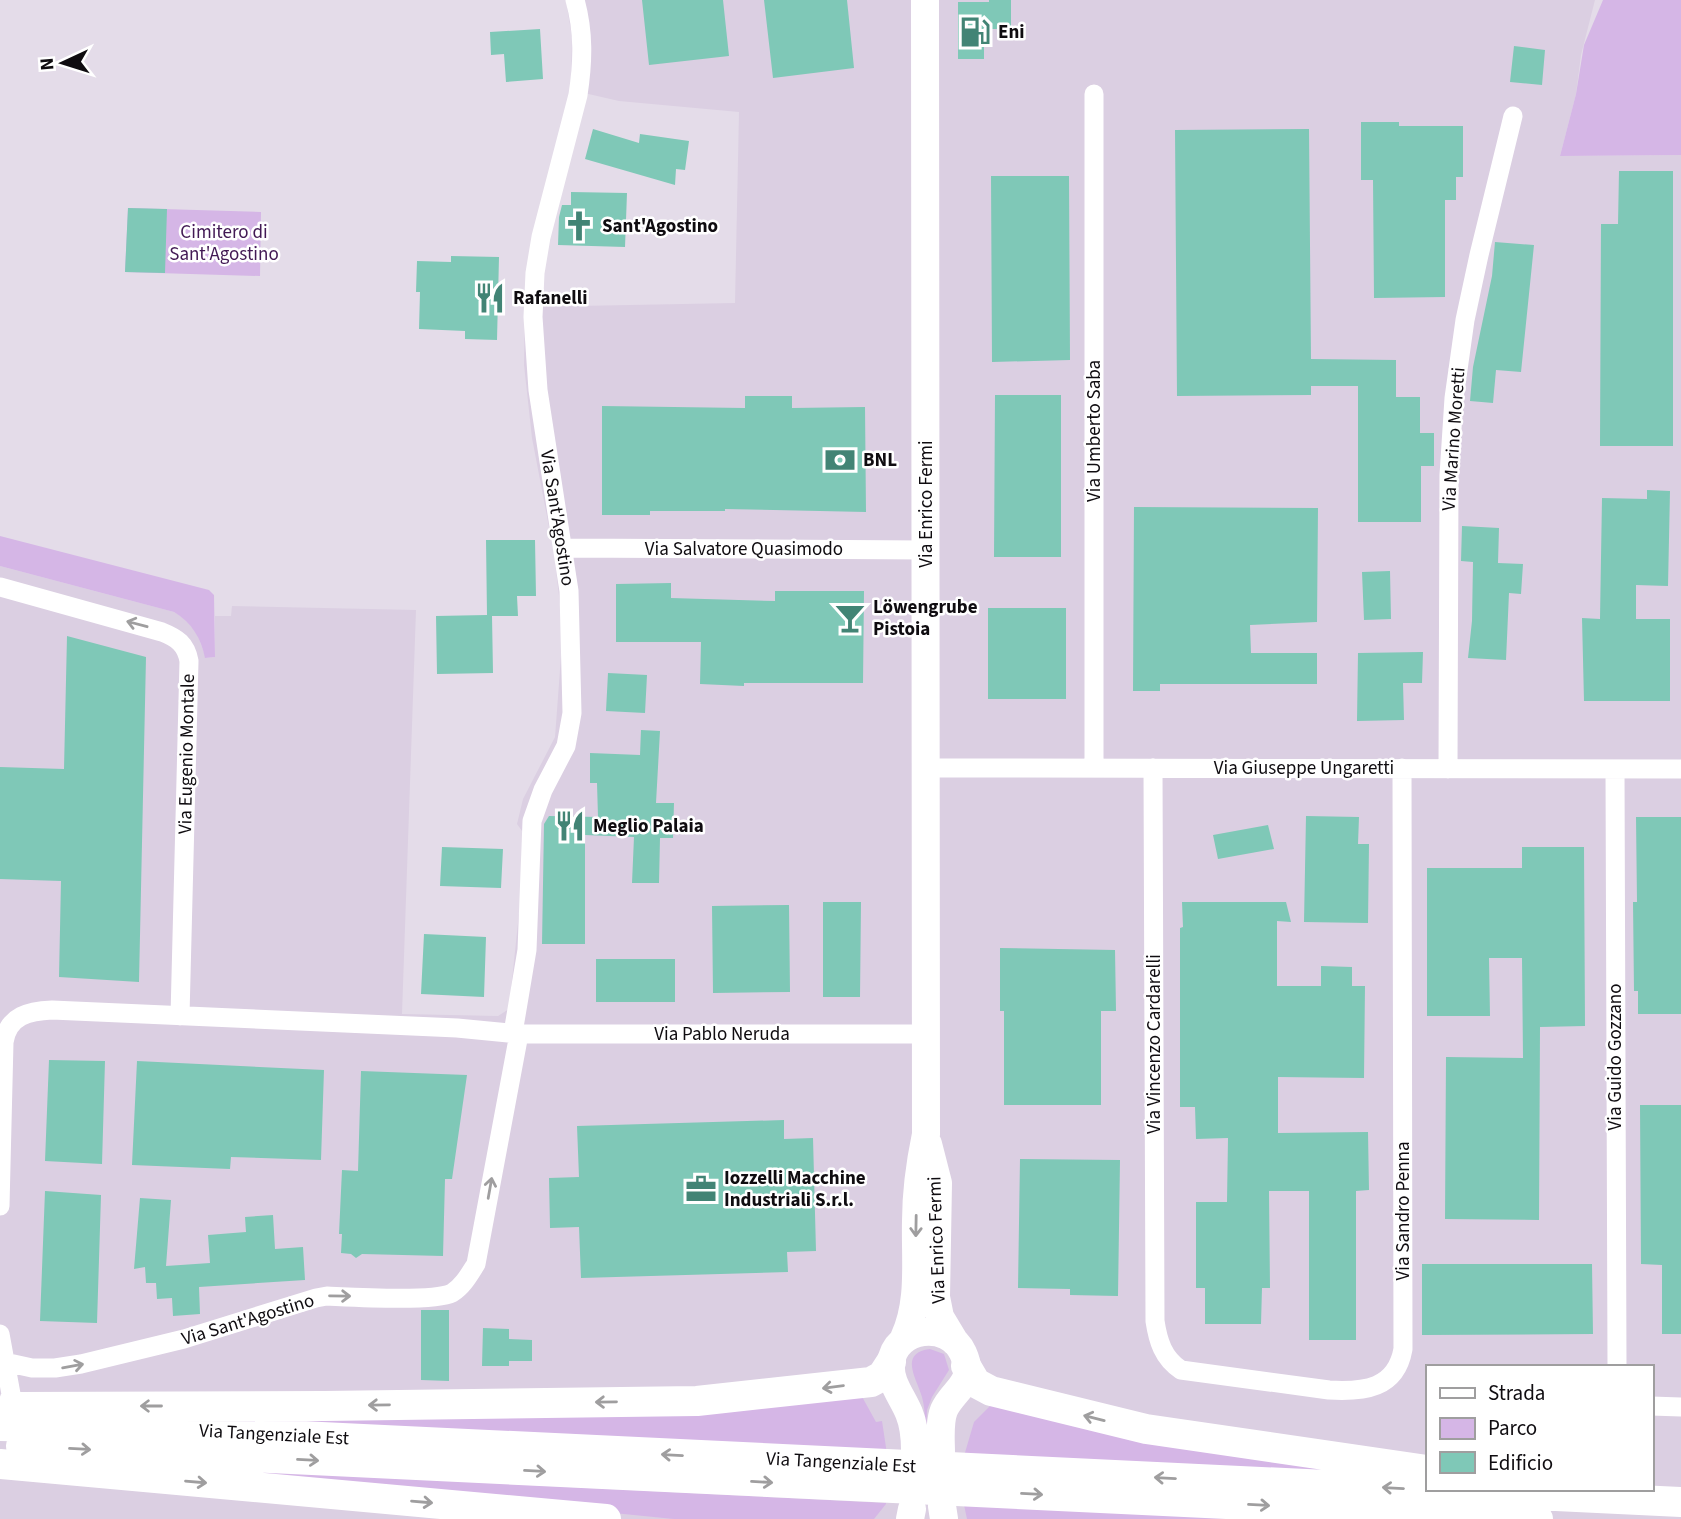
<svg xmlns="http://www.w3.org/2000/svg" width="1681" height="1519" viewBox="0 0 1681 1519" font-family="'Source Sans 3',sans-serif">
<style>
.built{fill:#dbcfe2;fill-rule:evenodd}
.green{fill:#d5b6e6}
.building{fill:#7fc8b7}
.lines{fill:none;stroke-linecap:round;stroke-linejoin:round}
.street{stroke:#fff;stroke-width:19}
.secondary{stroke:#fff;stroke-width:28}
.primary{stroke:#fff;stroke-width:30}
.oneway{stroke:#9f9e9f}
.labels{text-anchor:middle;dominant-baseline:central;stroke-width:5;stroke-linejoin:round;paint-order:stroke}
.poi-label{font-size:19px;font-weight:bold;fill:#0f0c10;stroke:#fff;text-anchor:start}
.park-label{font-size:19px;fill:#421954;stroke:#fff}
.street-label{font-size:19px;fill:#0f0c10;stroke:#fff}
</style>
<rect width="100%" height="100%" fill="#e4dce9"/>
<!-- built -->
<path class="built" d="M566 0H1595L1581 55 1576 94 1560 156 1681 155V1519H0V566L174 612 182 617 196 631 206 658 215 657V616H231L232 606 416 610 402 1014 498 1016 509 1009 521 894 522 831 517 824 523 799 555 737 563 630 554 553 532 438 524 365 525 307 735 303 739 112 619 101 571 90 572 37ZM1427 1367H1651V1489H1427Z"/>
<!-- green -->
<path class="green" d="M1603 0H1681V155L1560 156 1576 94 1584 45Z
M128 208 261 212 260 276 125 272Z
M0 536 209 590 214 595 215 657 205 658C201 638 192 623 174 612L0 566Z
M930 1349 944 1354 949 1370 932 1397 927 1410 926 1431C925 1420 925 1408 922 1397 917 1379 898 1353 930 1349Z
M860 1393 876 1422 882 1421 887 1454 135 1416Z
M993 1403 1424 1475 964 1456 974 1422Z
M130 1465 886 1503V1504L874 1519H674Z
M964 1505 1299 1519H967Z"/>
<!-- building -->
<path class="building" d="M642 0H723L729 56 649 65Z
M764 0H847L854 68 773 78Z
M989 0H1011V29H984V59H958V2H989Z
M540 29 543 79 506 82 504 54 491 55 490 32Z
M1514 46 1545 50 1542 85 1510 82Z
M1361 122H1399V126H1463V177H1456V200H1445V297L1374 298 1373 180H1361Z
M593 129 639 143 640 134 689 141 685 170 676 169 675 185 585 159Z
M1309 129 1311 359 1396 360V397H1420V433H1434V466H1421V522H1358V386H1311V395L1177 396 1175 130Z
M1619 171H1673V446H1600L1601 224H1618Z
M991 176H1069L1070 360 992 362Z
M571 192 627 193 625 247 558 245 559 217 562 205H571Z
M128 208 167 209 165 273 125 272Z
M1495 242 1534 245 1521 372 1496 370 1493 403 1470 401 1473 367 1492 276Z
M451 256 499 257 497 340 465 339V331L419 329 420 292H416L417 261 451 262Z
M995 395H1061V557H994Z
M745 396H792V408L865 407 866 512 725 509V511H650V515H602V406L745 408Z
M1647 490 1670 491 1668 586 1636 585V619H1670V701H1584L1582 618 1600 619 1602 498 1647 499Z
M1134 507 1318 508 1317 622 1250 625 1251 653H1317V684H1160V691H1133Z
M1462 526 1499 528 1498 563 1523 564 1521 594 1509 593 1506 660 1468 658 1472 621 1473 562 1461 561Z
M486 540H535L536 596H517L518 616H492L493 673 437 674 436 616 487 615Z
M1390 571 1391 619 1364 620 1362 572Z
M671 583V598L775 601V591H864L863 683H744V686L700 684 701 642H616V584Z
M988 608H1066V699H988Z
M67 636 146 657 139 982 59 977 61 881 0 879V767L64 769Z
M1423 652 1422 683H1403L1404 720 1357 721 1358 653Z
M608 673 647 675 645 713 606 711Z
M641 730 660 731 656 803H674L673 838H660L659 883H632L634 837 585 835V944H542L544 824 549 816 598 817 597 783H590V753L640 755Z
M1306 816 1359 817 1358 844H1369L1368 923 1304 922Z
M1636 817H1681V1014H1638V991H1634L1633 902H1637Z
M1268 825 1274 849 1218 859 1213 835Z
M442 847 503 849 501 888 440 886Z
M1522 847H1584L1585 1026 1540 1027 1539 1220 1445 1219 1446 1057 1523 1058 1522 958H1489L1490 1016H1427V868H1522Z
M823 902H861L860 997H823Z
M1182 902H1286L1291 922 1277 921V986H1321V966L1352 967V986H1365L1364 1078 1278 1077V1133L1368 1132 1369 1190 1356 1191V1340H1309V1191H1269L1270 1288H1262L1261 1324H1205V1288H1196V1202H1227L1228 1138 1196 1139 1195 1107H1180V928L1183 927Z
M789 905 790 992 713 993 712 906Z
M424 934 486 937 484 997 421 994Z
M1000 948 1115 950 1116 1011H1101V1105H1004V1011H1000Z
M596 959H675V1002H596Z
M49 1060 105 1061 102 1164 45 1161Z
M137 1061 324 1070 321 1160 231 1157 230 1169 132 1165Z
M361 1071 467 1075 452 1179H445L443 1256 362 1254 356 1258 351 1254 341 1253 342 1234H339L342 1170 358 1171Z
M1640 1105H1681V1334H1662V1265L1641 1264Z
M784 1120V1139L813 1138 816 1251 787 1252 788 1272 581 1278 579 1227 550 1228 549 1178 579 1177 577 1126Z
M1020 1159 1120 1160 1118 1296 1070 1295V1289L1018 1288Z
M45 1191 101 1195 97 1323 40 1321Z
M140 1198 171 1200 166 1266 210 1263 208 1235 246 1232 245 1217 273 1215 275 1249 303 1247 305 1280 199 1287 200 1314 173 1316 172 1298 157 1299 156 1283H146L145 1267 134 1269Z
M1422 1264H1592L1593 1334 1422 1335Z
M421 1310H449V1381L421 1380Z
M483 1328 509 1329V1339L532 1340V1361H509V1366H482Z"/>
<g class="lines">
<!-- street -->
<path class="street" d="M563 548 926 550
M0 587 162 632C177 638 186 644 189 661L180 1016
M927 768 1681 769
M1094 768V94
M1153 768 1155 1321C1158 1341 1163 1358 1181 1370L1329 1390C1364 1392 1396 1389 1403 1349L1402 768
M1448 769 1449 475 1454 398 1465 320 1479 255 1513 116
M1615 769 1617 1367
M513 1033 527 950 532 821 543 790 566 746 572 713 569 591 538 390 533 317 535 273 541 237 578 95C583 62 584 32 575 0
M0 1206 4 1042C8 1015 30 1011 52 1010L457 1028 519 1034H926
M0 1334 11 1394 2 1420
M0 1361 32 1368H55L81 1364 184 1339 316 1298 327 1296C351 1297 434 1302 452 1293 463 1286 469 1275 476 1264L519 1034
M1651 1406 1681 1407"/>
<!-- secondary -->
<path class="secondary" d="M928 1144 938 1183 936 1297 940 1317 955 1342
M904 1338C921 1302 915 1260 916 1221 916 1191 920 1163 926 1134L925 0
M915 1450C915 1437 914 1425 909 1413 902 1396 889 1382 891 1363 895 1327 948 1320 963 1353 977 1384 954 1388 944 1410 939 1423 941 1439 941 1453
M942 1506 944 1519
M910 1519 912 1509"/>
<!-- primary -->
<path class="primary" d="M966 1366 976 1383 991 1391 1146 1429 1427 1470
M20 1407 324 1406 697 1401 871 1382 882 1376 891 1362
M0 1426 177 1430 1681 1502
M21 1446 1538 1519
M0 1464 606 1519"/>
</g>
<!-- one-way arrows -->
<defs><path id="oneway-shaft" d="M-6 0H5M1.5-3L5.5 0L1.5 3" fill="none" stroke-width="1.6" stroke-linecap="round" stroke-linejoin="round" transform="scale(1.75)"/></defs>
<g class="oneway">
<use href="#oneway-shaft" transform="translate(137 624) rotate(-165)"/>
<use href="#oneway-shaft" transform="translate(490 1188) rotate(-80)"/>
<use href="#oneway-shaft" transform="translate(916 1226) rotate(91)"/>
<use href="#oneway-shaft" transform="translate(340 1296) rotate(1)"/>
<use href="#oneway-shaft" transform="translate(73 1366) rotate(-10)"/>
<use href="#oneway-shaft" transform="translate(833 1387) rotate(173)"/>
<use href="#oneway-shaft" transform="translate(606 1402) rotate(179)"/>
<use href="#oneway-shaft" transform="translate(379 1405) rotate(179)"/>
<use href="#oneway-shaft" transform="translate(151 1406) rotate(180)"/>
<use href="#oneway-shaft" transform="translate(1094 1418) rotate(-166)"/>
<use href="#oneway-shaft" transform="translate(80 1449) rotate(3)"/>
<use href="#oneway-shaft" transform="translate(672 1455) rotate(-177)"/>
<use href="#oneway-shaft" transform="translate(308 1460) rotate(3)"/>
<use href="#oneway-shaft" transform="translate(535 1471) rotate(3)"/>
<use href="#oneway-shaft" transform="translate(1165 1478) rotate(-177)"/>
<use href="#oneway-shaft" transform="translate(196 1482) rotate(5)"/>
<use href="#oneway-shaft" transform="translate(762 1482) rotate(3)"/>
<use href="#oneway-shaft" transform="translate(1393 1488) rotate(-177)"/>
<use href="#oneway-shaft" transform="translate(1032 1494) rotate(3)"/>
<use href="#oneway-shaft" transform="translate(422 1502) rotate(5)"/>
<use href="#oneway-shaft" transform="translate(1259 1505) rotate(3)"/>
</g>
<!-- icons -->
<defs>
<g id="fuel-bare" transform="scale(2.415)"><path d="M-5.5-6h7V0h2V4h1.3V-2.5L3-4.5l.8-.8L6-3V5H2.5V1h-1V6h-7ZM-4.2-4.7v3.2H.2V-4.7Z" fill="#428475" stroke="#fff" stroke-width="2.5" paint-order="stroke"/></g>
<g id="church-bare" transform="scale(2.415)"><path d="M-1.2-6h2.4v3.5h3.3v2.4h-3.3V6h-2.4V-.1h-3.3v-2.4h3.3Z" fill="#428475" stroke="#fff" stroke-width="2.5" paint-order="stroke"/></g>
<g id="restaurant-bare" transform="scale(2.415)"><path d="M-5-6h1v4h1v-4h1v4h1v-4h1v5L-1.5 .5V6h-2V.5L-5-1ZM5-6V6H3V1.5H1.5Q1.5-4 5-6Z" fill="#428475" stroke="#fff" stroke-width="2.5" paint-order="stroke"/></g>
<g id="bank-bare" transform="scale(2.415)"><path d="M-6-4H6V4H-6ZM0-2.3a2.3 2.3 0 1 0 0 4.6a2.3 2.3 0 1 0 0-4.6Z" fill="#428475" stroke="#fff" stroke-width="2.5" paint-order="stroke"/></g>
<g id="bar-bare" transform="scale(2.415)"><path d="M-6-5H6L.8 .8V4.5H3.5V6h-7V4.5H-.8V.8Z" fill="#428475" stroke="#fff" stroke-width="2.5" paint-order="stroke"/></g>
<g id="office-bare" transform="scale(2.415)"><path d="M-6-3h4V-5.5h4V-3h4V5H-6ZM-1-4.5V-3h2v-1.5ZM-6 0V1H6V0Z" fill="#428475" stroke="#fff" stroke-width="2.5" paint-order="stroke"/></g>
</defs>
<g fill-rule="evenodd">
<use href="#fuel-bare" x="975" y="32"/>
<use href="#church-bare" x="579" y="226"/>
<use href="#restaurant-bare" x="490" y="298"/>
<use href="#bank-bare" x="840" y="460"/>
<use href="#bar-bare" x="850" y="618"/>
<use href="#restaurant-bare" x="570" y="826"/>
<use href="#office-bare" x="701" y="1189"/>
</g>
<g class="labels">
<!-- poi labels -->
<g class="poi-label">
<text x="998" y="32">Eni</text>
<text x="602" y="226">Sant'Agostino</text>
<text x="513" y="298">Rafanelli</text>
<text x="863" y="460">BNL</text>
<text x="873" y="607">Löwengrube<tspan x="873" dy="22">Pistoia</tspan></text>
<text x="593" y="826">Meglio Palaia</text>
<text x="724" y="1178">Iozzelli Macchine<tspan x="724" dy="22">Industriali S.r.l.</tspan></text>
</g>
<!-- park labels -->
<g class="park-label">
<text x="224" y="232">Cimitero di<tspan x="224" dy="22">Sant'Agostino</tspan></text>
</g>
<!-- street labels -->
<g class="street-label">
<text transform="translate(1094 431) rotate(-90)">Via Umberto Saba</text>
<text transform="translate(1454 439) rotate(-86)">Via Marino Moretti</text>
<text transform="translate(926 504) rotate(-90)">Via Enrico Fermi</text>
<text transform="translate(557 518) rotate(81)">Via Sant'Agostino</text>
<text x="744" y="549">Via Salvatore Quasimodo</text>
<text transform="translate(187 754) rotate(-89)">Via Eugenio Montale</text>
<text x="1304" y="768">Via Giuseppe Ungaretti</text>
<text x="722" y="1034">Via Pablo Neruda</text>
<text transform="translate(1154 1044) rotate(-90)">Via Vincenzo Cardarelli</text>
<text transform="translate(1615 1057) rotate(-90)">Via Guido Gozzano</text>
<text transform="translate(1403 1211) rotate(-90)">Via Sandro Penna</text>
<text transform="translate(937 1240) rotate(-92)">Via Enrico Fermi</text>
<text transform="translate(248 1320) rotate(-17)">Via Sant'Agostino</text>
<text transform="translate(274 1435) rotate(3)">Via Tangenziale Est</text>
<text transform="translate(841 1463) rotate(3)">Via Tangenziale Est</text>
</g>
</g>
<!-- legend -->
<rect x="1426" y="1365" width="228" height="126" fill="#ffffff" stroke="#9f9e9f" stroke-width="2"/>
<rect x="1440" y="1388" width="35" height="10" fill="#ffffff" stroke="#9f9e9f" stroke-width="2"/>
<text x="1488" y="1400" font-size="21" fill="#0f0c10">Strada</text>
<rect x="1440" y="1418" width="35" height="21" fill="#d5b6e6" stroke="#9f9e9f" stroke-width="2"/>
<text x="1488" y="1435" font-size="21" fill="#0f0c10">Parco</text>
<rect x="1440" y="1452" width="35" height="21" fill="#7fc8b7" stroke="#9f9e9f" stroke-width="2"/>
<text x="1488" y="1470" font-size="21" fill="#0f0c10">Edificio</text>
<!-- north arrow -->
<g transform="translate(63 63) rotate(266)" stroke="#ffffff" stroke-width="5" paint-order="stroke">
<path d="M0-5L12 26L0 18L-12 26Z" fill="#0f0c10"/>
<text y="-10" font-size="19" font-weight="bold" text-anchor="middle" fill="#0f0c10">N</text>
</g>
</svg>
